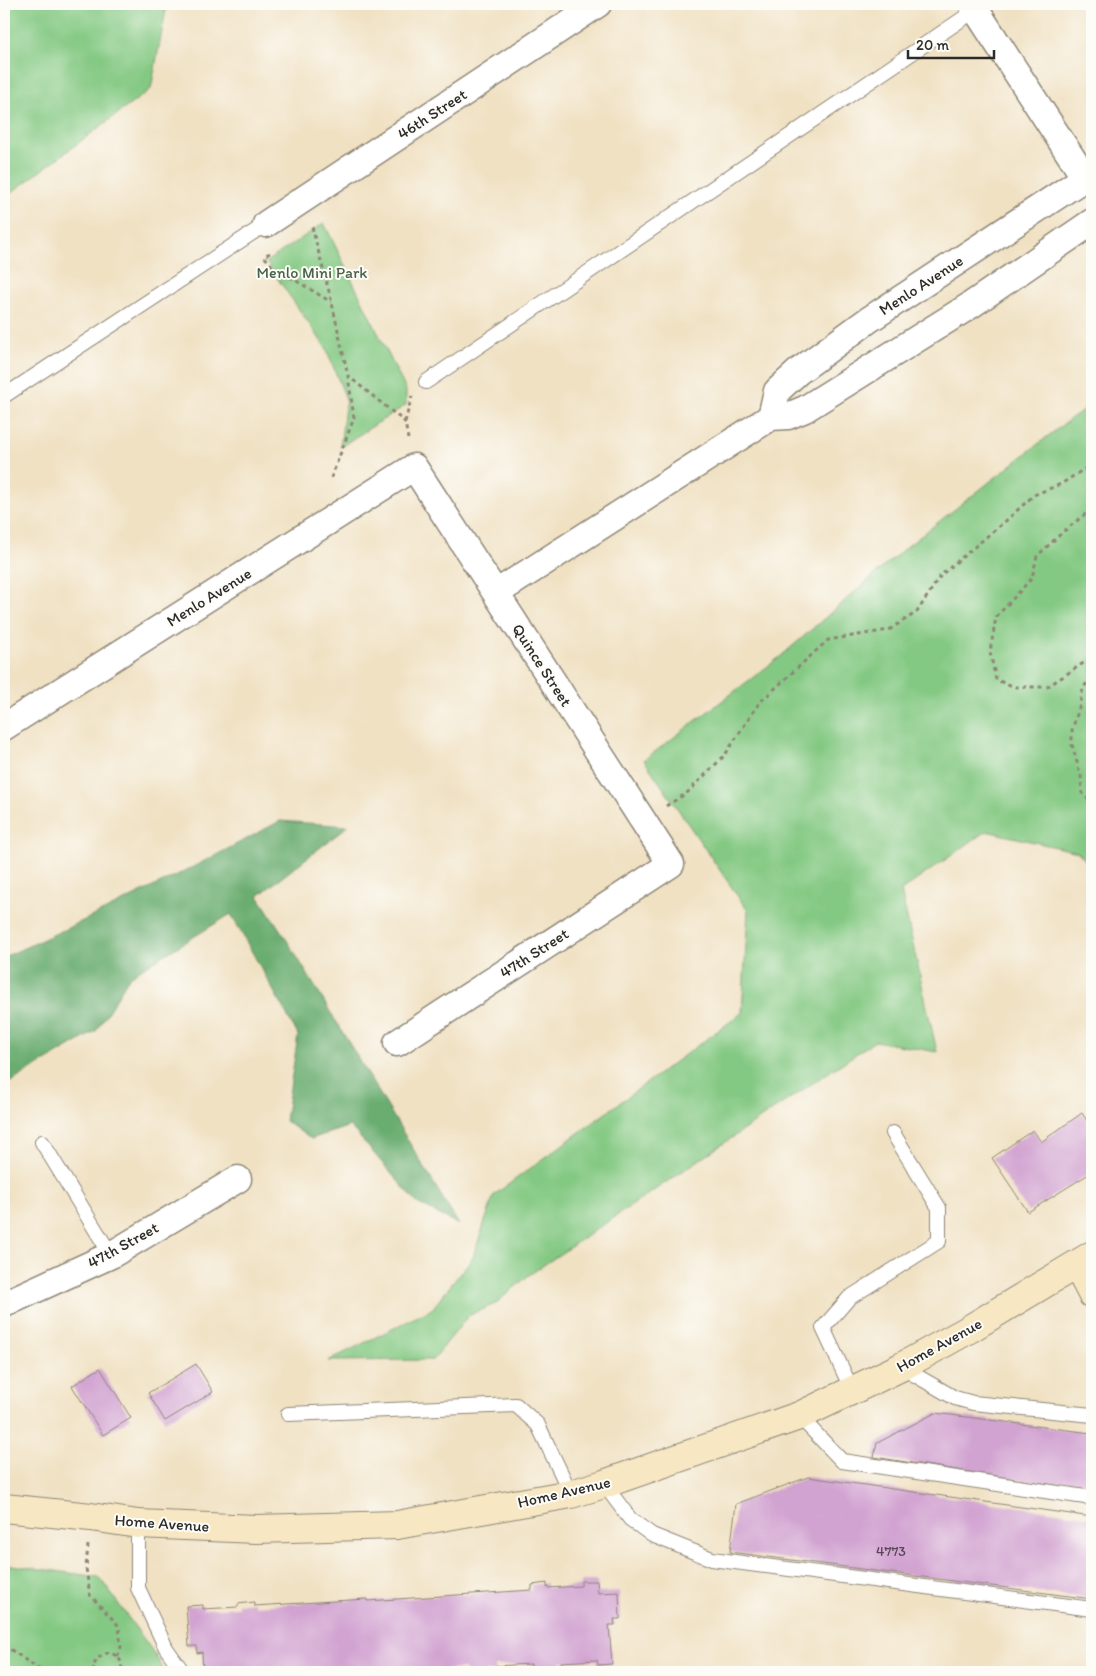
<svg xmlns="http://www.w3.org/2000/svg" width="1096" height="1676" viewBox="0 0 1096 1676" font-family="Itim,sans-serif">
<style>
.green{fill:#84c983;stroke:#587a57}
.forest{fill:#6bad71;stroke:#4b6c4e}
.building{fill:#d1a3d1}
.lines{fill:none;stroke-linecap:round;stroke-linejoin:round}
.service-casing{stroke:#8e8677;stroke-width:16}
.minor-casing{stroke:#8e8677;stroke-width:29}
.secondary-casing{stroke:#8e8677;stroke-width:30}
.path{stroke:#8e8677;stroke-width:3;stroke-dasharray:4 4;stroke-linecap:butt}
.service{stroke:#fff;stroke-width:14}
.minor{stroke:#fff;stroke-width:26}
.secondary{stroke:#f7e8c3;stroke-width:28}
.labels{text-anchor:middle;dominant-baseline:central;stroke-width:4;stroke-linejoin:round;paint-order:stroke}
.number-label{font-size:14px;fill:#544954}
.street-label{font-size:16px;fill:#2b2b2b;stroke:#fdfcf7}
.park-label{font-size:16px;fill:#4a624a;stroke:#fdfcf7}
</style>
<rect width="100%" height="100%" fill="#fdfcf7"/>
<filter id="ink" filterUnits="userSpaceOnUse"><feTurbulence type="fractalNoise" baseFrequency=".02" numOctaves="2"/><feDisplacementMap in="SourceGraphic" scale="10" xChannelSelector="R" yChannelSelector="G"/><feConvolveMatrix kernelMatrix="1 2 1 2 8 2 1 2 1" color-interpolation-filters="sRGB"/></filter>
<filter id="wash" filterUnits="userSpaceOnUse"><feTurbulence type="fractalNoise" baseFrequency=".0096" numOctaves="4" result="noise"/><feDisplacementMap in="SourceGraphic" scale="20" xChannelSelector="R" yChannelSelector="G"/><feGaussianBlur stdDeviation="1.12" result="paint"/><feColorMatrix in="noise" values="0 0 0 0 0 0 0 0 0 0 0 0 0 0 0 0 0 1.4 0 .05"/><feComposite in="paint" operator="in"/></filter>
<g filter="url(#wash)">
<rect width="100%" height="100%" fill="#f0e1c3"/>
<!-- green -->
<path class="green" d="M4 4H167L151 89 4 198Z
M324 223 406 390V405L340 447 346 399 326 348 266 262Z
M1092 404V867L1078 852 986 831 901 891 937 1052 875 1041 529 1275 495 1304 469 1315 433 1360 328 1361 432 1309 473 1257 494 1195 742 1013 748 911 644 760 780 657 904 549 1070 419Z
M4 1564 99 1577 151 1649 165 1672H16L4 1669Z"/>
<!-- forest -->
<path class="forest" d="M280 821 348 826 258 896 285 937 459 1225 417 1203 350 1126 311 1139 285 1121 298 1035 231 914 130 976 96 1031 4 1086V957C98 915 190 870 280 821Z"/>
<g id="blocks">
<!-- building -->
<path class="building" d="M1082 1113 1092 1129V1157L1089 1160 1092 1165V1172L1028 1212 992 1158 1033 1130 1041 1142Z
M196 1364 213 1392 165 1421 148 1393Z
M100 1368 131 1418 103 1435 72 1386Z
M935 1413 1091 1433 1092 1436V1491L874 1457 877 1443Z
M808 1477 1092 1517V1599L730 1552 736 1504Z
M581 1581H597L598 1593 619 1592 620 1619H614L615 1625H609L612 1664 598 1665 597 1660 561 1662V1667L531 1669V1664L495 1666V1671L482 1672H465V1669L429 1671V1672H203L202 1652 197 1653V1646H189L186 1606 203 1605V1609L238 1607V1604L254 1602V1606L367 1599V1601L532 1590V1585L547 1583V1588L581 1586Z"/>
</g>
</g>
<g filter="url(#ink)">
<use href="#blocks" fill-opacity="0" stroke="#8e8677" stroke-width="1"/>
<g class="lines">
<!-- service casing -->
<g class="service-casing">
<path id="service" d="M426 382 980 7
M4 396 266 224
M42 1142 111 1255
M901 1367 955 1398 973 1403 1092 1415
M852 1390 823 1328 849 1298 939 1241V1208L893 1133
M288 1414 516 1405 538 1425 571 1494
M799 1416 842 1461 1092 1498
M604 1484 630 1519 652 1535 712 1559 1092 1609
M138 1524V1588L166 1648 183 1672"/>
</g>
<!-- minor casing -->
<g class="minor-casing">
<path id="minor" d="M972 4 1085 178
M266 224 598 4
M771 417 777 391 799 371 867 321 1092 173
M496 593 771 417 788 416 805 409 971 305 1092 222
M4 727 414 467 671 864 397 1043
M4 1304 111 1255 238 1179"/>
</g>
<!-- secondary casing -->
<g class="secondary-casing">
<path id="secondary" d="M1077 1265 1092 1294
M4 1508 91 1517 138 1524 256 1529 397 1525 571 1494 604 1484 799 1416 901 1367 966 1331 1092 1255"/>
</g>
<!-- path -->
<path class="path" d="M312 227 332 303 348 376 405 422 408 439
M270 253 264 256 272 266 331 302
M405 422 412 396
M331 478 354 418 348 376
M1092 509 1064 531 1037 556 1032 578 996 617 990 652 996 680 1016 687H1047L1091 658 1092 659
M1092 677 1083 688 1079 708 1072 730V745L1081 776 1082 793 1089 800 1092 799
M666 806 687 793 725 755 759 703 828 640 889 630 917 612 941 575 1009 518 1034 495 1061 484 1092 464
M88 1545 86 1568 90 1595 119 1626 121 1650 117 1656
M4 1645 43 1672
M94 1672 93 1666 98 1658 109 1652 117 1656 122 1663 121 1672"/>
<!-- service -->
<use href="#service" class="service"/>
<!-- minor -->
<use href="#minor" class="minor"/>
<!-- secondary -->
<use href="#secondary" class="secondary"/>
</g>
</g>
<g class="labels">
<!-- number labels -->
<g class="number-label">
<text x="891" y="1551">4773</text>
</g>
<!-- street labels -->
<g class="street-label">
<text transform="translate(432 114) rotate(-33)">46th Street</text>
<text transform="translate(921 285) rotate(-33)">Menlo Avenue</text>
<text transform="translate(209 597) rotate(-32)">Menlo Avenue</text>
<text transform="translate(542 665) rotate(57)">Quince Street</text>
<text transform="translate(534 953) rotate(-33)">47th Street</text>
<text transform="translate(123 1245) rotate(-29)">47th Street</text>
<text transform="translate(939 1345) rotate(-29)">Home Avenue</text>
<text transform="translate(564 1492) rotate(-13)">Home Avenue</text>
<text transform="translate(162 1523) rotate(4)">Home Avenue</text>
</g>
<!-- park labels -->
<g class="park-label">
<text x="312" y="272">Menlo Mini Park</text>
</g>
</g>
<!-- margin -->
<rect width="1096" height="1676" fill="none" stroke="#fdfcf7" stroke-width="20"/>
<!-- scale -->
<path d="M908 50v8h86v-8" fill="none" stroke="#2b2b2b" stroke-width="2.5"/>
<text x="916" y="50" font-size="15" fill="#2b2b2b" stroke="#fdfcf7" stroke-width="4" paint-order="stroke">20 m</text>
</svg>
